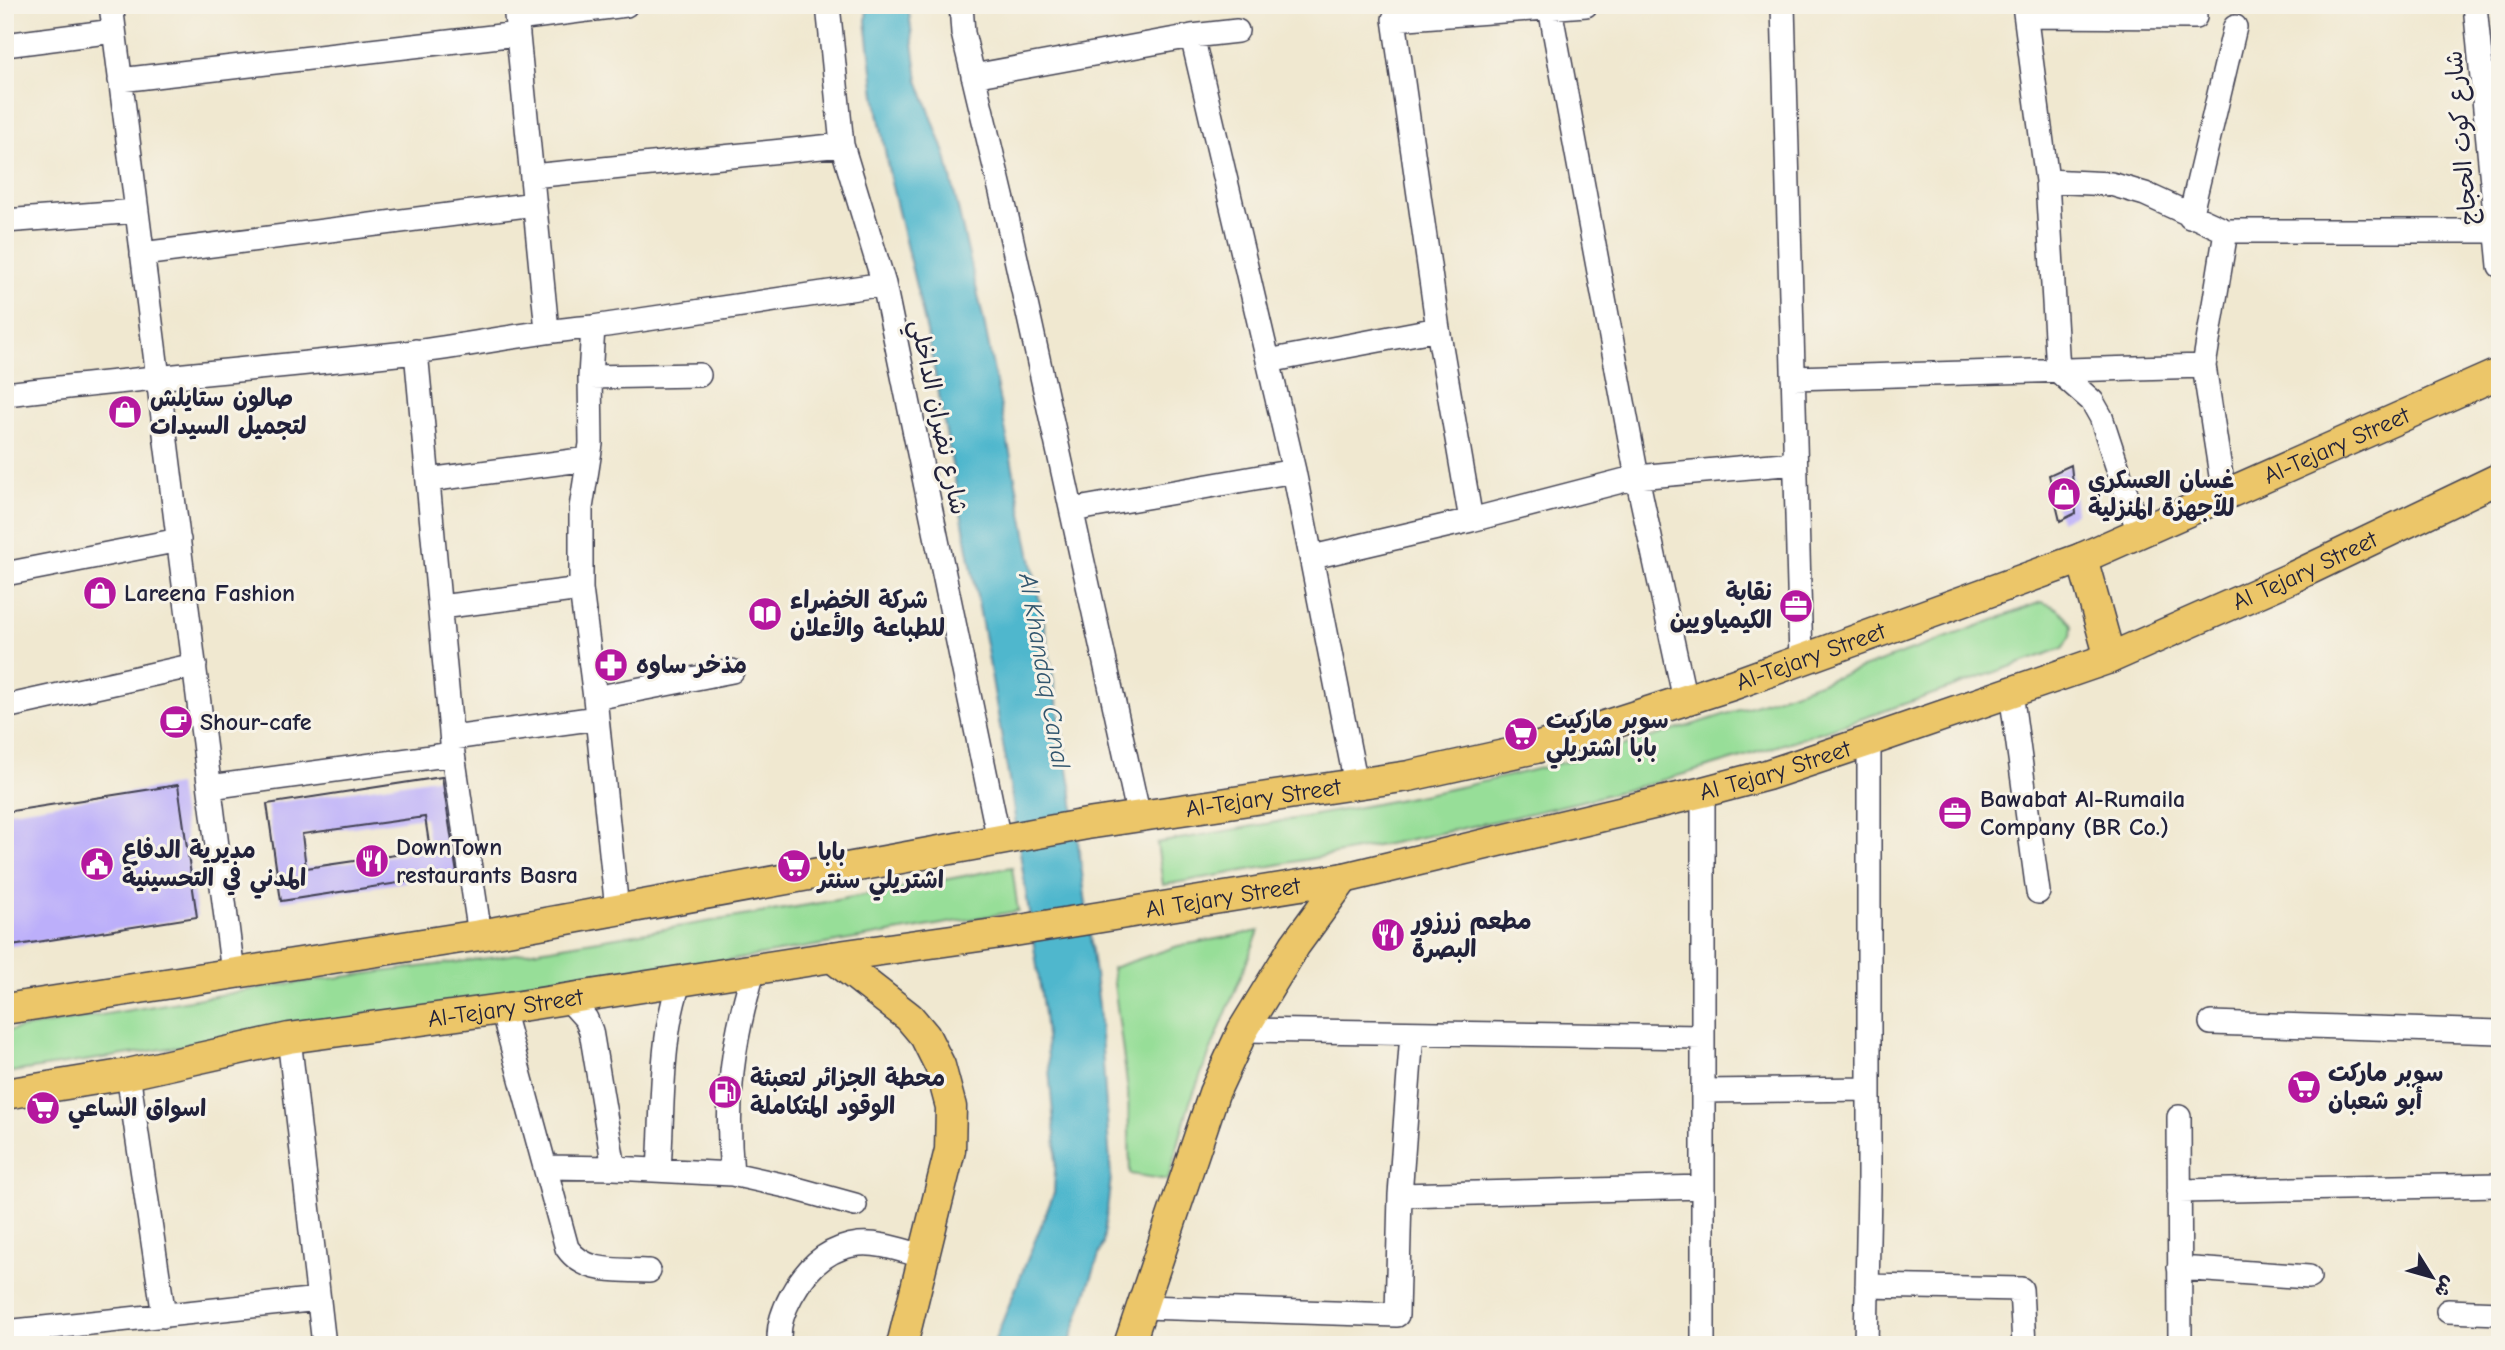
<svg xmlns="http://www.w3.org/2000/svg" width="2505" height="1350" viewBox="0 0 2505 1350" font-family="'Comic Neue','Playpen Sans Arabic',sans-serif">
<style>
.green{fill:#97de98;stroke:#5c806a;stroke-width:2}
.water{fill:#4fb7cd;stroke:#386c84;stroke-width:2}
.building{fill:#bcaffa;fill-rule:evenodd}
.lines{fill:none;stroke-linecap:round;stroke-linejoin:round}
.minor-casing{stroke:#414051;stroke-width:26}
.major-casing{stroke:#414051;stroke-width:33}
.minor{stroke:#fff;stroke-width:23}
.major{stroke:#ecc669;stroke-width:30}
.labels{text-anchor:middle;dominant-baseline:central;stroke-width:6;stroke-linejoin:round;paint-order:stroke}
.street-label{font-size:24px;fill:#22223b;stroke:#f7f3e8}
.poi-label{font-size:24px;font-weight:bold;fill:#22223b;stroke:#f7f3e8;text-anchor:start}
.water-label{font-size:26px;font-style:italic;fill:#32566e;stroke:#f7f3e8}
</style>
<rect width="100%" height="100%" fill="#f7f3e8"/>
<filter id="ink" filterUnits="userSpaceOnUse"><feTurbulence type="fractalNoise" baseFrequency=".0143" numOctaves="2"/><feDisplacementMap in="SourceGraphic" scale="14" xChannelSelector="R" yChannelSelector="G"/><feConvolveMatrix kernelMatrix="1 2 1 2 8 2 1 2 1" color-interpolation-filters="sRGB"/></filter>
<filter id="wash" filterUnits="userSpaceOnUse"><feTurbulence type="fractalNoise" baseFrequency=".00686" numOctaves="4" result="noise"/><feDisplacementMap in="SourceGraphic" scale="28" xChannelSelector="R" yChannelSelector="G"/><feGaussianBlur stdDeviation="1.57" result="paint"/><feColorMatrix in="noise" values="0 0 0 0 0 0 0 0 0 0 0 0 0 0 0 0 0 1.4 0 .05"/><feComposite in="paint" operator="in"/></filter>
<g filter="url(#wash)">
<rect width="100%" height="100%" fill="#f0e8d0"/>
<!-- green -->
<path class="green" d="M2041 602C2056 606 2064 612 2072 625L2071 636 2063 648C1915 701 1766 754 1614 793 1465 831 1314 859 1163 885L1157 843C1298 818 1440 796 1579 758 1736 715 1889 660 2041 602Z
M1012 867 1018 911 610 981 5 1073V1031L280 985 497 957 826 902Z
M1259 931 1190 1102 1168 1180 1130 1174 1128 1091 1112 968 1178 946Z"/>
<!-- water -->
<path class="water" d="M867 5H908L918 80 946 156 983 317 1046 634 1071 787 1099 1006 1111 1177 1103 1243 1069 1345H993L1054 1193 1056 1148 1044 1014 1012 798 987 650 927 332 890 178 875 95 866 21Z"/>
<g id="blocks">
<!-- building -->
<path class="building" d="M2071 465 2076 513 2060 521 2049 475Z
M442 777 457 874 281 901 267 804ZM425 817 430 850 306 868 302 834Z
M178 785 197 917 5 947V812Z"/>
</g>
</g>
<g filter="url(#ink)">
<use href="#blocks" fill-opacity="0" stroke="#414051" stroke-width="2"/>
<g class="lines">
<!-- minor casing -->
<g class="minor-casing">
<path id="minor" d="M111 5 233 973
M515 5 547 330
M828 5 842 145 884 284 999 840
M961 5 963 33 1006 213 1139 817
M1783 5 1801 660
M2024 5 2047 181 2058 371 2092 401 2101 417 2139 533
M2475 5 2500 266
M1550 8 1637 477 1685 700
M2026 16 2195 17
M517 19 626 5
M1192 36 1294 471 1356 784
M5 45 114 31
M973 76 1192 36 1237 31
M120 80 518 34
M532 176 842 145
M2047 181 2111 184 2145 194 2226 231H2497
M2190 217 2235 27
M5 221 137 211
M142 254 535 204
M593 327 590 377 591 444 581 508V589L595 698 617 910
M416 351 453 754 480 935
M1268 361 1438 329
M590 377 699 375
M1793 378 2204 366
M5 394C141 378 278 367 414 352 474 345 533 331 593 327L884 284
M428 480 588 459
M2224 495 2204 366 2226 231
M1072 510 1294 471
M1471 520 1438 329 1394 19 1586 5
M1313 557 1471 520 1637 477 1795 463
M5 574 179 540
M440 607 581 589
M2011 692 2038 892
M595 698 732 671
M5 707 195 665
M453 738 597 718
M210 787 453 754
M568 999 586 1019 591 1031 614 1168
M502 1009 567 1248C586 1275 619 1269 649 1271
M2211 1023 2500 1032
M1243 1030 1703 1037
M289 1038 324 1345
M128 1074 164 1316
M1703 1091 1869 1089
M2179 1117 2180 1345
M545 1167 614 1168 732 1174 786 1186 855 1205
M659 1170C663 1112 660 1034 680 981
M732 1174C725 1098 732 1043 754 969
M2179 1191 2500 1185
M1400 1195 1703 1187
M2179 1268 2309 1277
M1867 1286 2021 1289 2024 1345
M1143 1307 1397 1315 1400 1195 1412 1033
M2448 1311 2500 1313
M5 1332 319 1299
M780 1345C774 1316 801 1273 824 1257 834 1250 848 1245 859 1244 880 1242 903 1251 923 1256
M1703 1345V792
M1866 1345 1869 1188V741"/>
</g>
<!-- major casing -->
<g class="major-casing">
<g id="major">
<path d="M2082 558 2110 658"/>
<path d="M832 957 909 1017 925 1036 940 1066 951 1107 950 1150 902 1345"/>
<path id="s1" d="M5 1009 480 935 1087 824 1409 776 1536 748 1732 685 2082 558 2500 373"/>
<path id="s2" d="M5 1094 128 1074 289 1038 502 1009 832 957 1008 932 1344 878 1703 792 1767 775 1869 741 2110 658 2291 578 2500 478"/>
<path d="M1129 1345 1214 1093 1243 1030 1295 945 1344 878"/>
</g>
</g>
<!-- minor -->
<use href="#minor" class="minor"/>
<!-- major -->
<use href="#major" class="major"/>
</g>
</g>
<!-- icons -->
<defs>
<g id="shop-disc" transform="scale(1.75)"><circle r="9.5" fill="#b5179e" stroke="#f7f3e8"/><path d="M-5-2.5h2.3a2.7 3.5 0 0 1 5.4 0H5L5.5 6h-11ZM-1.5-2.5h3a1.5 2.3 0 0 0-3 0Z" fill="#fff"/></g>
<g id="office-disc" transform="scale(1.75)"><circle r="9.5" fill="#b5179e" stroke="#f7f3e8"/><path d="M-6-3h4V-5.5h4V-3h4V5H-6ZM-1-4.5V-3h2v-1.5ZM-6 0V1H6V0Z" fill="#fff"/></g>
<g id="library-disc" transform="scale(1.75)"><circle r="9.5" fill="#b5179e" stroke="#f7f3e8"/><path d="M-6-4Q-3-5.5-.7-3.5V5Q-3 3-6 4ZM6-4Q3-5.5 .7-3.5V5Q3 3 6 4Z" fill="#fff"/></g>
<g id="pharmacy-disc" transform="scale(1.75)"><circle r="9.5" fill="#b5179e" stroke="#f7f3e8"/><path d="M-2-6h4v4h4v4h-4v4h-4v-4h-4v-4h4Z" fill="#fff"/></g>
<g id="cafe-disc" transform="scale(1.75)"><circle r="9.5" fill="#b5179e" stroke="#f7f3e8"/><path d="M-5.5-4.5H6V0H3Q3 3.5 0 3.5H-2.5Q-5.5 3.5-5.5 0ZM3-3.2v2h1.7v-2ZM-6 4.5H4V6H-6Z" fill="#fff"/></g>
<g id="supermarket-disc" transform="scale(1.75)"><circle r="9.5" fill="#b5179e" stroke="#f7f3e8"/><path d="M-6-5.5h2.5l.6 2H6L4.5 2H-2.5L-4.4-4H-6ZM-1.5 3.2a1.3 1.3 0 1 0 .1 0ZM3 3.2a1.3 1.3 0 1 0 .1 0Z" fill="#fff"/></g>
<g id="restaurant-disc" transform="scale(1.75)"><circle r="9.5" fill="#b5179e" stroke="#f7f3e8"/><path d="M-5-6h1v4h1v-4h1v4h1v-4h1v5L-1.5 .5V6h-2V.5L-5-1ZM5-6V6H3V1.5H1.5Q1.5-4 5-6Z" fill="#fff"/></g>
<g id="civic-disc" transform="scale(1.75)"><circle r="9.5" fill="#b5179e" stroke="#f7f3e8"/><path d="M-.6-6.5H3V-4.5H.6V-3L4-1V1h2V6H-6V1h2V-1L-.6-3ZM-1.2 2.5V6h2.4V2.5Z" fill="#fff"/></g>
<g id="fuel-disc" transform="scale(1.75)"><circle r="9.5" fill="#b5179e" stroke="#f7f3e8"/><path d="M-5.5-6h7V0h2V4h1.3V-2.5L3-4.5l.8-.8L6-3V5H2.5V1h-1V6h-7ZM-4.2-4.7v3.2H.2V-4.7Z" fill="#fff"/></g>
</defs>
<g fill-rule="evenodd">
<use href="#shop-disc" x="125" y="412"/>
<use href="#shop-disc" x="2064" y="494"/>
<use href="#shop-disc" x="100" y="593"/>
<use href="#office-disc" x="1796" y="606"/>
<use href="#library-disc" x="765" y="614"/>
<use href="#pharmacy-disc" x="611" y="665"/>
<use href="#cafe-disc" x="176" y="722"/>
<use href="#supermarket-disc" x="1521" y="734"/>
<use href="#office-disc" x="1955" y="813"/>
<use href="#restaurant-disc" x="372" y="861"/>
<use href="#civic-disc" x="97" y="864"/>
<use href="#supermarket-disc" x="794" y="866"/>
<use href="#restaurant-disc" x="1388" y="935"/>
<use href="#supermarket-disc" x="2304" y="1087"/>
<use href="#fuel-disc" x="725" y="1092"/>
<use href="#supermarket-disc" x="43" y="1108"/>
</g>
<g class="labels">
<!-- street labels -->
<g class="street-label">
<text transform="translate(2461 138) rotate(-95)">شارع كوت الحجاج</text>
<text transform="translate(939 417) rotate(78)">شارع نضران الداخلي</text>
<text stroke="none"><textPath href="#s1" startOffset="2410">Al-Tejary Street</textPath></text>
<text stroke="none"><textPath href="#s2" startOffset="2368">Al Tejary Street</textPath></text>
<text stroke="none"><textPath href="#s1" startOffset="1843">Al-Tejary Street</textPath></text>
<text stroke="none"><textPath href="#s2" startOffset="1801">Al Tejary Street</textPath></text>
<text stroke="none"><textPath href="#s1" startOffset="1276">Al-Tejary Street</textPath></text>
<text stroke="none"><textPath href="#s2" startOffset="1234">Al Tejary Street</textPath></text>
<text stroke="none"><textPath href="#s2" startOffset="508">Al-Tejary Street</textPath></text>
</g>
<!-- poi labels -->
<g class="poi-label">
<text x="150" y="398">صالون ستايلش<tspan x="150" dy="28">لتجميل السيدات</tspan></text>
<text x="2088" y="480">غسان العسكري<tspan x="2088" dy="28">للآجهزة المنزلية</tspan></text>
<text x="1772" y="592" text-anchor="end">نقابة<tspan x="1772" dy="28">الكيمياويين</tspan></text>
<text x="124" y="593">Lareena Fashion</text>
<text x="790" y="600">شركة الخضراء<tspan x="790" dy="28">للطباعة والأعلان</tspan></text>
<text x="636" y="665">مذخر ساوه</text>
<text x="1546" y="720">سوبر ماركيت<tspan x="1546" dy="28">بابا اشتريلي</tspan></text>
<text x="200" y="722">Shour-cafe</text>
<text x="1980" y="799">Bawabat Al-Rumaila<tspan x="1980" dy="28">Company (BR Co.)</tspan></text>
<text x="396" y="847">DownTown<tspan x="396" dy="28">restaurants Basra</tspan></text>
<text x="122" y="850">مديرية الدفاع<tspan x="122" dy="28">المدني في التحسينية</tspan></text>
<text x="818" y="852">بابا<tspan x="818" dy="28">اشتريلي سنتر</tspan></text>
<text x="1412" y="921">مطعم زرزور<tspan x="1412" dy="28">البصرة</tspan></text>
<text x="2328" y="1073">سوبر ماركت<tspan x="2328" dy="28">أبو شعبان</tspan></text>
<text x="750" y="1078">محطة الجزائر لتعبئة<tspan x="750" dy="28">الوقود المتكاملة</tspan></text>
<text x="68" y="1108">اسواق الساعي</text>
</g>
<!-- water labels -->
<g class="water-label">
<text transform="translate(1044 671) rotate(80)">Al Khandaq Canal</text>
</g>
</g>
<!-- margin -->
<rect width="2505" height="1350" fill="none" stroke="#f7f3e8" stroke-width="28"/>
<!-- north arrow -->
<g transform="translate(2432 1277) rotate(127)" stroke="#f7f3e8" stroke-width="5" paint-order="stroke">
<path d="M0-5L12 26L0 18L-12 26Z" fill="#22223b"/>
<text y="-10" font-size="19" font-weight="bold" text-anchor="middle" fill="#22223b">ش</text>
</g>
</svg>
